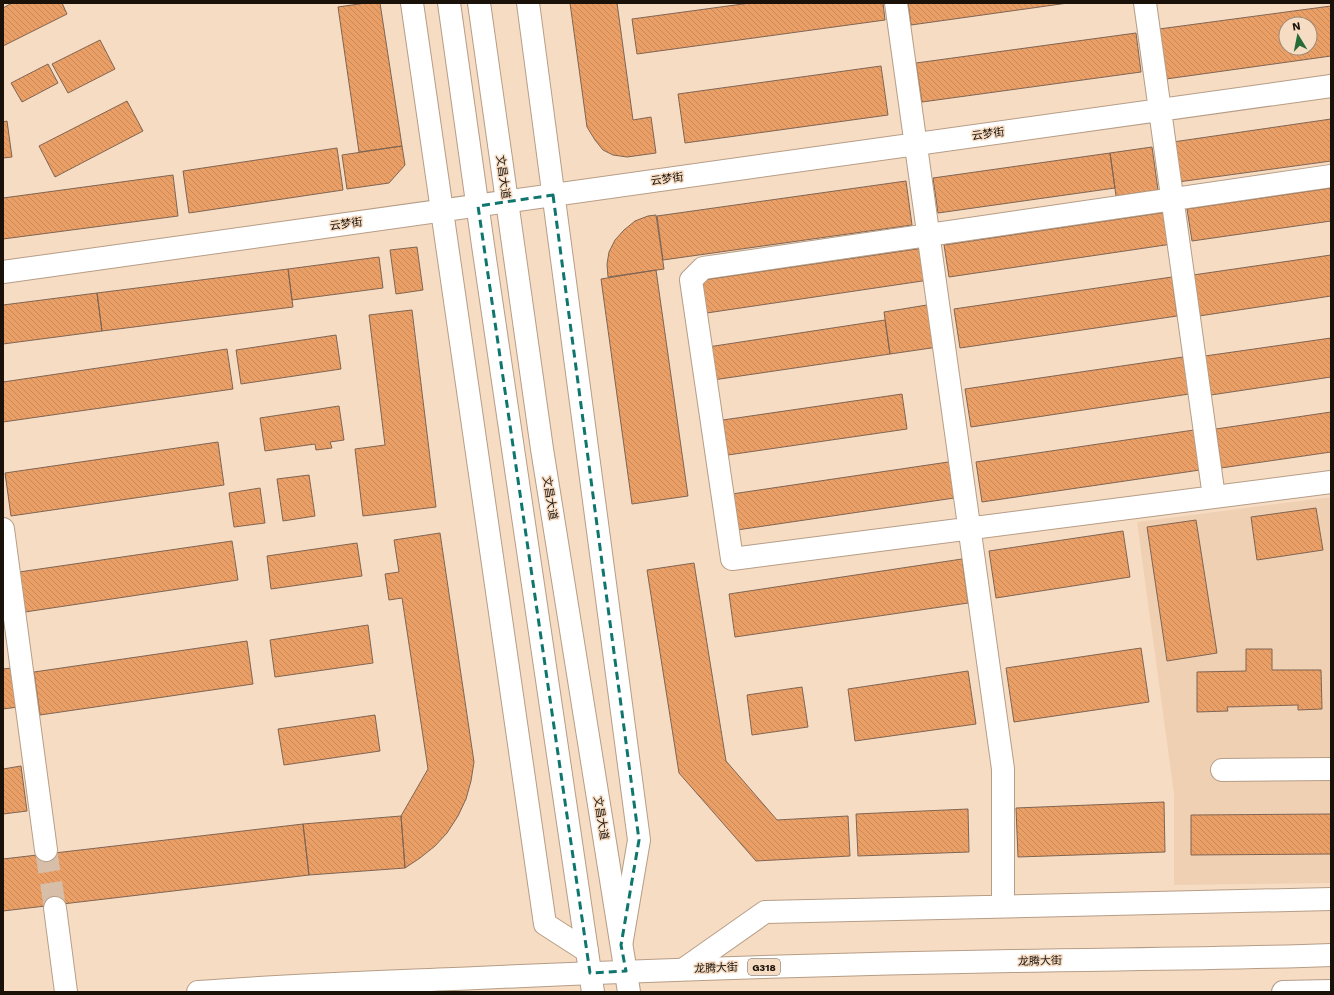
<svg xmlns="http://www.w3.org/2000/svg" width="1334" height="995" viewBox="0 0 1334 995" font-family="'Work Sans','Noto Sans SC',sans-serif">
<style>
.built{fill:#f0d0b3}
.building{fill:url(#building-back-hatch);stroke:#806553;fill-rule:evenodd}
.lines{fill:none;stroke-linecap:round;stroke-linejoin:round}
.minor-tunnel{stroke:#d6bea8;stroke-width:22;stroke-dasharray:22 11;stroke-linecap:butt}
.minor-casing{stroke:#b69d86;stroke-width:24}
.major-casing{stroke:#b69d86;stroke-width:24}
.highway-casing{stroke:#b69d86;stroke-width:24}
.minor{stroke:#fff;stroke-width:22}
.major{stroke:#fff;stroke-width:22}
.highway{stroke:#fff;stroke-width:22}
.marked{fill:none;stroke:#0f766e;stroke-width:3;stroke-dasharray:8 5;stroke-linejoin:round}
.labels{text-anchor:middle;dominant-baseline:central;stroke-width:3;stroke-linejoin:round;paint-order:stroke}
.shield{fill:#f7dcc4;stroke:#5c4e40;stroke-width:1}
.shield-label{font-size:10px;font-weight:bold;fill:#1a1108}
.street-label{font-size:11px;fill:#1a1108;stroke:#f7dcc4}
</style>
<defs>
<pattern id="building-back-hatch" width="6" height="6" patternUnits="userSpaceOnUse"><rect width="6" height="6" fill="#ea9f66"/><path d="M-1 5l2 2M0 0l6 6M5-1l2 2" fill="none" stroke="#c88857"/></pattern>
</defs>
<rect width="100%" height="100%" fill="#f7dcc4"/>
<!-- built -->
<path class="built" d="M1331 497V883L1174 885V794L1137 522Z"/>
<!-- building -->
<path class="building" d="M12 3H62L67 14 3 46V8Z
M366 3H380L402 146 359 152 338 7Z
M570 3H617L633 120 651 117 656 153 627 157 613 155 603 150 595 140 587 127Z
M750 3H883L885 20 637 54 632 19Z
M908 3H1068L911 25Z
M1331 6V56L1166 79 1159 29ZM1286 24H1310V48H1286Z
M1136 33 1141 72 922 102 916 63Z
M100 40 115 69 68 93 52 64Z
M48 64 58 83 22 102 11 83Z
M881 66 888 115 685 143 678 94Z
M127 101 143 131 55 177 39 146Z
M1331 119V161L1178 182 1173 142Z
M7 121 12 157 3 158V122Z
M402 146 405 165 389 183 347 189 342 155Z
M1152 147 1158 190 1116 196 1110 153Z
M337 148 343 190 189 213 183 171Z
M1110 153 1115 188 938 213 933 178Z
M173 175 178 216 3 239V198Z
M906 181 912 225 663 260 657 216Z
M1331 188V221L1192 241 1187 209Z
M1167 212 1172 244 949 277 944 245Z
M656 215 664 269 608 277 607 264 609 252 615 240 624 230 635 221 648 216Z
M417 247 423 290 396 294 390 250Z
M924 248 929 280 700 314 696 281Z
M1331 255V296L1199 316 1193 275Z
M379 257 383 288 292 300 288 269Z
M288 269 293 307 102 331 97 293Z
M656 270 688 496 632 504 601 279Z
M1172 277 1177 316 960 348 954 309Z
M97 293 102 331 3 344V305Z
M933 304 938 347 890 354 884 312Z
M412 310 436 507 363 516 355 449 385 445 369 315Z
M885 320 890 354 713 380 708 347Z
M336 335 341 369 241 384 236 350Z
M1331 338V377L1211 395 1205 356Z
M227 349 233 389 3 422V382Z
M1183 357 1189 394 971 427 965 389Z
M902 394 907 429 728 455 723 420Z
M339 406 344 440 330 442 332 448 316 450 315 444 265 451 260 418Z
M1331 412V452L1221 468 1216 429Z
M1194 430 1200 470 982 502 976 462Z
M218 442 224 485 11 516 5 473Z
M955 461 961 497 737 530 732 494Z
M309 475 315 516 283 521 277 479Z
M260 488 265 523 234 527 229 493Z
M1316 508 1323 550 1257 560 1251 517Z
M1196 520 1217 653 1167 661 1147 527Z
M1123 531 1130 577 996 598 989 551Z
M440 533 474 762 471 781 466 799 458 816 447 833 435 846 420 858 405 868 401 816 428 769 402 598 389 600 385 574 399 572 394 540Z
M232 541 238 580 25 612 19 572Z
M357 543 362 576 271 589 267 556Z
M962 559 968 603 735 637 729 594Z
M694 563 726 761 777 820 848 816 850 856 756 861 679 773 647 570Z
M368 625 373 663 275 677 270 640Z
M247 641 253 684 40 715 34 672Z
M1141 648 1149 702 1014 722 1006 668Z
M1246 649H1272V670H1321L1322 709 1298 710V705L1227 707 1228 711 1197 712V672L1246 671Z
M12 668 18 707 3 709V669Z
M968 671 976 724 855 741 848 689Z
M802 687 808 727 752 735 747 695Z
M375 715 380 751 284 765 278 729Z
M21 766 27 811 3 814V769Z
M1164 802 1165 852 1018 857 1016 808Z
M968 809 969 852 858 856 856 814Z
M1331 814V854L1191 855V815Z
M401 816 405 868 309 875 303 824Z
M303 824 309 875 3 911V859Z"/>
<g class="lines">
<!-- minor-tunnel -->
<path class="minor-tunnel" d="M46 850 55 908"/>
<!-- minor casing -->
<g class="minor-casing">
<path id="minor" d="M412 3 545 924 587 951
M528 3 639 840 622 940
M896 3 1003 769V906
M1145 3 1214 497
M1331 176 703 268 691 280 732 559 1331 482
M3 272 1331 86
M3 529 46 850
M1222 770 1331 769
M55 908 66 992
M684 969 765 912 1331 899"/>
</g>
<!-- major casing -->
<g class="major-casing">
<path id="major" d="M449 3C495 333 542 663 593 992
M479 3 542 449 629 992"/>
</g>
<!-- highway casing -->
<g class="highway-casing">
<path id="highway" d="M198 992C291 985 384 982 477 978 655 970 833 964 1012 961 1118 959 1225 959 1331 955
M1283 992 1331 991"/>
</g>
<!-- minor -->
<use href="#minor" class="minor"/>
<!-- major -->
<use href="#major" class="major"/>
<!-- highway -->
<use href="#highway" class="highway"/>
</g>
<!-- marked area -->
<path class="marked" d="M553 195 639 840 621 945 626 971 590 973 478 206Z"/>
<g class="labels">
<!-- shield labels -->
<rect class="shield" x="748" y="959" width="32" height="16" rx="3"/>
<g class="shield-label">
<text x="764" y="967">G318</text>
</g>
<!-- street labels -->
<g class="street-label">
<text transform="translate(988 134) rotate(-8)">云梦街</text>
<text transform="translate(503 177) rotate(82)">文昌大道</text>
<text transform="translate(667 179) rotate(-8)">云梦街</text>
<text transform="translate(346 224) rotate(-8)">云梦街</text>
<text transform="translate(550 498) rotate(81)">文昌大道</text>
<text transform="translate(601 818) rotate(81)">文昌大道</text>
<text transform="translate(1040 961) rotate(-1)">龙腾大街</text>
<text transform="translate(716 968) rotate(-2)">龙腾大街</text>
</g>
</g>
<!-- border -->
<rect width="1334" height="995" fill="none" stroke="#1a1108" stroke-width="8"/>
<!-- north arrow -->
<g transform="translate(1298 36) rotate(350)"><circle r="19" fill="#f7dcc4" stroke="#9f8b79"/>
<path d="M0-3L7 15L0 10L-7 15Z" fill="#266c38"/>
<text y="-6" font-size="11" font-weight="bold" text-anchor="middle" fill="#1a1108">N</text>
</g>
</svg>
